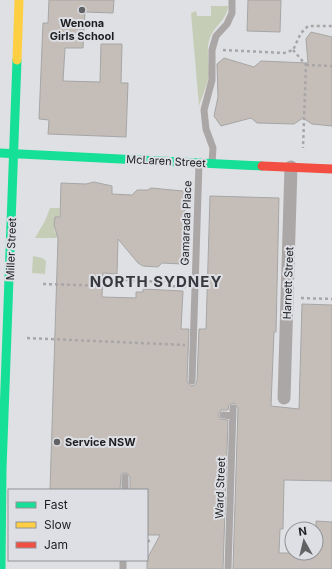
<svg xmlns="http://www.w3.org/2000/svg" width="332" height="569" viewBox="0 0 332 569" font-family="Inter,sans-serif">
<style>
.green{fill:#c6cdb6}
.building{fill:#c5bdb8;stroke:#a6a6a6}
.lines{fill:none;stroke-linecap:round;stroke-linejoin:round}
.path{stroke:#a8a6a7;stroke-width:2.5;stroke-dasharray:3 3;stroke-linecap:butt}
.lane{stroke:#aca7a7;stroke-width:7}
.street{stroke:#aca7a7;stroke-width:13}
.fast{stroke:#16e098;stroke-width:9}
.slow{stroke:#ffcf43;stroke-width:9}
.jam{stroke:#f24e42;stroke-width:9}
.poi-dot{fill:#616264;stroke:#dddfe5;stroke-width:1.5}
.labels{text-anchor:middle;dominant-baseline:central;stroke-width:4;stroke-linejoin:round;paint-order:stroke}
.poi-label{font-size:11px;font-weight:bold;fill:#1d1e20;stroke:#dddfe5}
.street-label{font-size:11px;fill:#1d1e20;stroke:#dddfe5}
.district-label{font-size:15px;font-weight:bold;letter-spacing:1px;fill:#37393e;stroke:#dddfe5}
</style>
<rect width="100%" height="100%" fill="#dfe0e3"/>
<!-- green -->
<path class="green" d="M211 6H228C227 20 214 26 210 38 205 51 210 63 209 76 207 86 202 96 199 106L191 13 196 11 197 16H211Z
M50 208H60L59 217H55L54 225 55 233H57V238H35L45 221Z
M33 256 42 258 46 261 45 274 32 273Z"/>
<!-- building -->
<path class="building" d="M49 0H114L113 13 85 12 83 48H65L63 81 100 82 101 44H122L121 83H128L126 137 48 134 49 120 39 119 43 23H48Z
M248 0H281L280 32 247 31Z
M311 32 332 37V126L312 124 303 118 294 124 257 123 251 118 221 126 214 116 218 97 217 64 224 58 254 67 261 61 308 63 306 39Z
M94 182 112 186V194L132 195 137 190H148L151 188 183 191 185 206 182 264 162 263 158 267 143 266 138 263 118 239 117 274 103 273 102 297 136 298V292H143V289L183 291 181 329H189L187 381 191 386 195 385 197 381 199 329H206L210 196 279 198 276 332H274L271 406 299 409 302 304 332 305V481L284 480 283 529H280L279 553H316V521L332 522V569H233L238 408 234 403 229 405 228 410H221L218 415 220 419 228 420 223 569H147V559L160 535H147V490H130V477L127 473H123L121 475 120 490H50L58 238 54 225 55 217H60L61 183 86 184Z"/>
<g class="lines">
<!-- path -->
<path class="path" d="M223 50 284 53 293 50 301 33 308 26H332
M293 50 306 65 303 148
M306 65 332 66
M43 284 113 286 124 280 163 282 169 286 186 287
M301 298 332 299
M27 338 185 345
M147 541H153"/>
<!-- lane -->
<path class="lane" d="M212 163 213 148 206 129 204 110 212 80V50L216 36 227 24 232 13V0
M192 381 199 163
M223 415 233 416
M125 490V477
M123 569V560
M228 569 233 408"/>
<!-- street -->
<path class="street" d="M284 398 291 167"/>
<!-- fast -->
<path class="fast" d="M0 153 262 166
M1 569 2 469 17 60"/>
<!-- slow -->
<path class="slow" d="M17 60 19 0"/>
<!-- jam -->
<path class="jam" d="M262 166 332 169"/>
</g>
<!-- markers -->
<g class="poi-dot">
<circle cx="82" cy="10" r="4"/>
<circle cx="57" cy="442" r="4"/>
</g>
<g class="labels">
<!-- poi labels -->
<g class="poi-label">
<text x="82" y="23">Wenona<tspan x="82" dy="13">Girls School</tspan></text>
<text x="65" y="442" text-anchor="start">Service NSW</text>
</g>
<!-- street labels -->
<g class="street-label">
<text transform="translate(166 161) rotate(3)">McLaren Street</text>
<text transform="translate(186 223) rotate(-88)">Gamarada Place</text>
<text transform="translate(11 249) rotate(-88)">Miller Street</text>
<text transform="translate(288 283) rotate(-88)">Harnett Street</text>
<text transform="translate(220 488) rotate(-88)">Ward Street</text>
</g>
<!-- district labels -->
<g class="district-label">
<text x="156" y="281">NORTH SYDNEY</text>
</g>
</g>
<!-- legend -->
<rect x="8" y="489" width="140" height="72" fill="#dddfe5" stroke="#909296"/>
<rect x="16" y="502" width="20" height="6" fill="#16e098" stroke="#909296"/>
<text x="44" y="509" font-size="12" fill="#1d1e20">Fast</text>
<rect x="16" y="522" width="20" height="6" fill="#ffcf43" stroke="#909296"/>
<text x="44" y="529" font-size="12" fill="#1d1e20">Slow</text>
<rect x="16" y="542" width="20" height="6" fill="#f24e42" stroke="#909296"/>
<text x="44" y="549" font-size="12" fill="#1d1e20">Jam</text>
<!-- north arrow -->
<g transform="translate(304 541) rotate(352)"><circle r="19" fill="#dddfe5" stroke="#909296"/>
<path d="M0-3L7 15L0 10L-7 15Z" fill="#616264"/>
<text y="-6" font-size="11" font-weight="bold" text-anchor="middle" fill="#1d1e20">N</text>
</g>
</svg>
